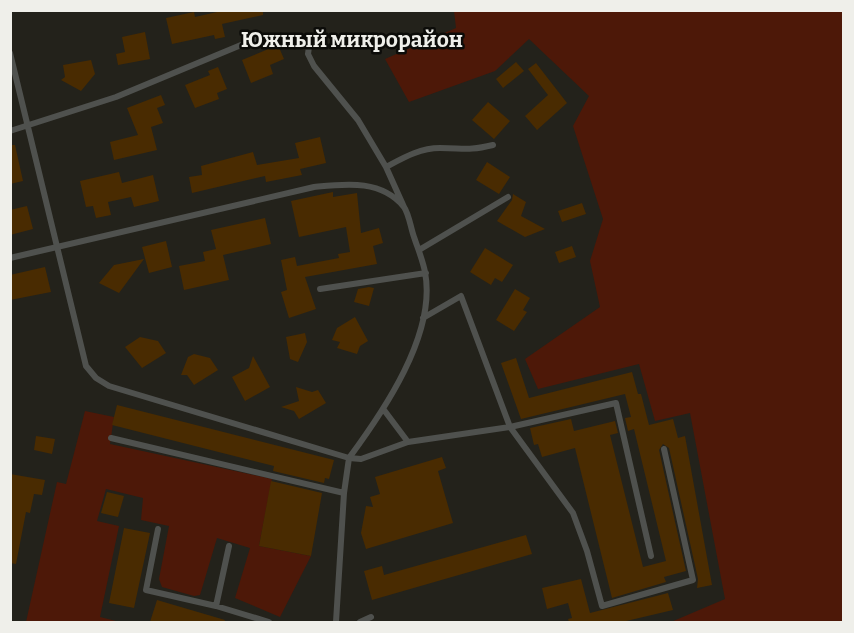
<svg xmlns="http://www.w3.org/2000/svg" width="854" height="633" viewBox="0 0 854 633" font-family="Bitter,serif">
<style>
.green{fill:#4d1808}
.building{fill:#492b01}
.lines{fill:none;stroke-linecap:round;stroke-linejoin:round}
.lane{stroke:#4f514e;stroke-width:6}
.labels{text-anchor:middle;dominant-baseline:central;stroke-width:5;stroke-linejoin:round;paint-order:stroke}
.neighbourhood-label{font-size:21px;font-weight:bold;fill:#efefea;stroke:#0c0c09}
</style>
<rect width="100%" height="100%" fill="#23221b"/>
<!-- green -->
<path class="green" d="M454 11H843V622H671L725 599 690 413 655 421 639 364 538 389 525 359 600 307 590 261 603 219 573 126 589 96 529 39 495 71 409 102 385 59 456 28Z
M85 411 114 417 110 444 272 479 259 546 311 556 280 617 235 598 250 548 217 538 200 595 194 596 162 587 159 579 169 526 141 520 143 498 106 489 97 521 119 526 100 617 120 622H26L57 482 66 484Z"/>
<!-- building -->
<path class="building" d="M226 10H263V15L222 24 225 37 215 39 214 35 172 44 166 18 194 12 195 17Z
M145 32 150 59 118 65 116 54 125 52 122 37Z
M278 45 284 59 270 65 273 74 251 83 242 60Z
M91 60 95 74 81 91 61 80 65 77 63 65Z
M516 62 524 71 503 88 496 79Z
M536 63 567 103 537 130 525 116 548 95 528 69Z
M218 67 227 89 217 93 219 99 195 108 185 85 210 75 208 71Z
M161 95 165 105 157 108 163 123 151 127 157 150 114 160 110 142 138 135 127 108Z
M488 102 510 121 494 139 472 120Z
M320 137 326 163 300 169 302 175 266 182 265 176 192 193 189 177 202 175 201 166 253 152 257 165 299 158 295 143Z
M10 145H15L23 181 10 184Z
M487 162 510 177 499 194 476 180Z
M119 172 122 183 153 175 159 201 134 207 131 197 108 202 111 215 96 218 93 206 86 207 80 181Z
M333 192V197L357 193 361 233 379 228 383 243 373 246 377 264 305 277 316 309 289 318 281 292 287 290 281 260 295 257 297 266 339 258 338 254 350 252 346 227 299 237 291 201Z
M513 194 526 202 521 216 545 229 525 237 497 221 512 200Z
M582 203 586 214 562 222 558 211Z
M27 206 33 229 10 235V210Z
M265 218 271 244 223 255 229 280 184 290 179 266 205 261 203 252 216 249 211 230Z
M166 241 172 267 149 273 142 247Z
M572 246 576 257 559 263 555 252Z
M485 248 513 265 502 282 495 278 491 285 470 272Z
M144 259 119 293 99 283 114 265Z
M45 267 51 292 10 300V275Z
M369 287 374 288 369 306 354 302 358 289Z
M515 289 530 298 523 310 527 312 514 331 496 320Z
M355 317 368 341 360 346 357 354 337 348 340 342 332 340 337 328Z
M305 333 307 342 298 362 290 359 286 337Z
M140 337 158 341 166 353 142 368 125 347Z
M194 354 210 358 218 370 194 385 187 375H181L188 357Z
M253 356 270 387 245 401 232 377 249 368Z
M516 358 529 398 632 372 638 394H641L649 425 673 419 678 438 685 436 712 585 697 588 698 579 669 448 663 444 659 450 686 571 664 577 666 582 612 598 575 448 542 457 538 444 534 445 530 428 571 419 574 431 615 421 618 433 610 435 643 567 666 561 634 429 628 431 625 418 631 417 625 394 521 419 501 363Z
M296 387 312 392 318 390 326 403 299 419 294 411 281 407 299 401Z
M117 405 334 460 329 479 325 478 324 483 273 471 274 466 112 425Z
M36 436 55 439 52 454 34 450Z
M442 457 446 468 438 471 453 523 366 549 361 533 366 506 373 507 370 497 380 494 375 477Z
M10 474 45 480 42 495 34 494 30 513 26 512 16 564 10 563Z
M271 481 322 493 311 556 259 546Z
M107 492 124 496 118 517 101 513Z
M124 528 150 533 134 608 109 603Z
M526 535 532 554 372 600 364 571 382 566 384 575Z
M581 579 590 613 668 593 673 610 622 622H569L568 619 572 618 568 603 547 609 542 588Z
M157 600 225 620 224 622H150Z"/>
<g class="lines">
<!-- lane -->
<path class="lane" d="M310 39 308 54 314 66 358 120 386 167 404 207
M10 53 86 366 96 378 109 386 349 458 344 493 336 622
M10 131 116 97 260 37
M386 167C403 158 420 148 440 148 464 148 468 151 493 145
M419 250 508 197
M10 258 314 187C345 184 381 179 404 207 409 214 411 229 414 237 418 249 423 261 425 272 437 334 383 412 349 458
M320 289 426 273
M423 318 461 296 510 427 616 403 651 556
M384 410 408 442 510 427 573 513 587 551 602 606 693 580 664 449
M111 438 344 493
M349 458 361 459 408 442
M158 529 146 590 216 606 269 622
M216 606 229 546
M360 622 371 617"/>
</g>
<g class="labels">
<!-- neighbourhood labels -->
<g class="neighbourhood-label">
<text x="352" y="40">Южный микрорайон</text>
</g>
</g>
<!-- border -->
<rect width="854" height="633" fill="none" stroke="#efefea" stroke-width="24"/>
</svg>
